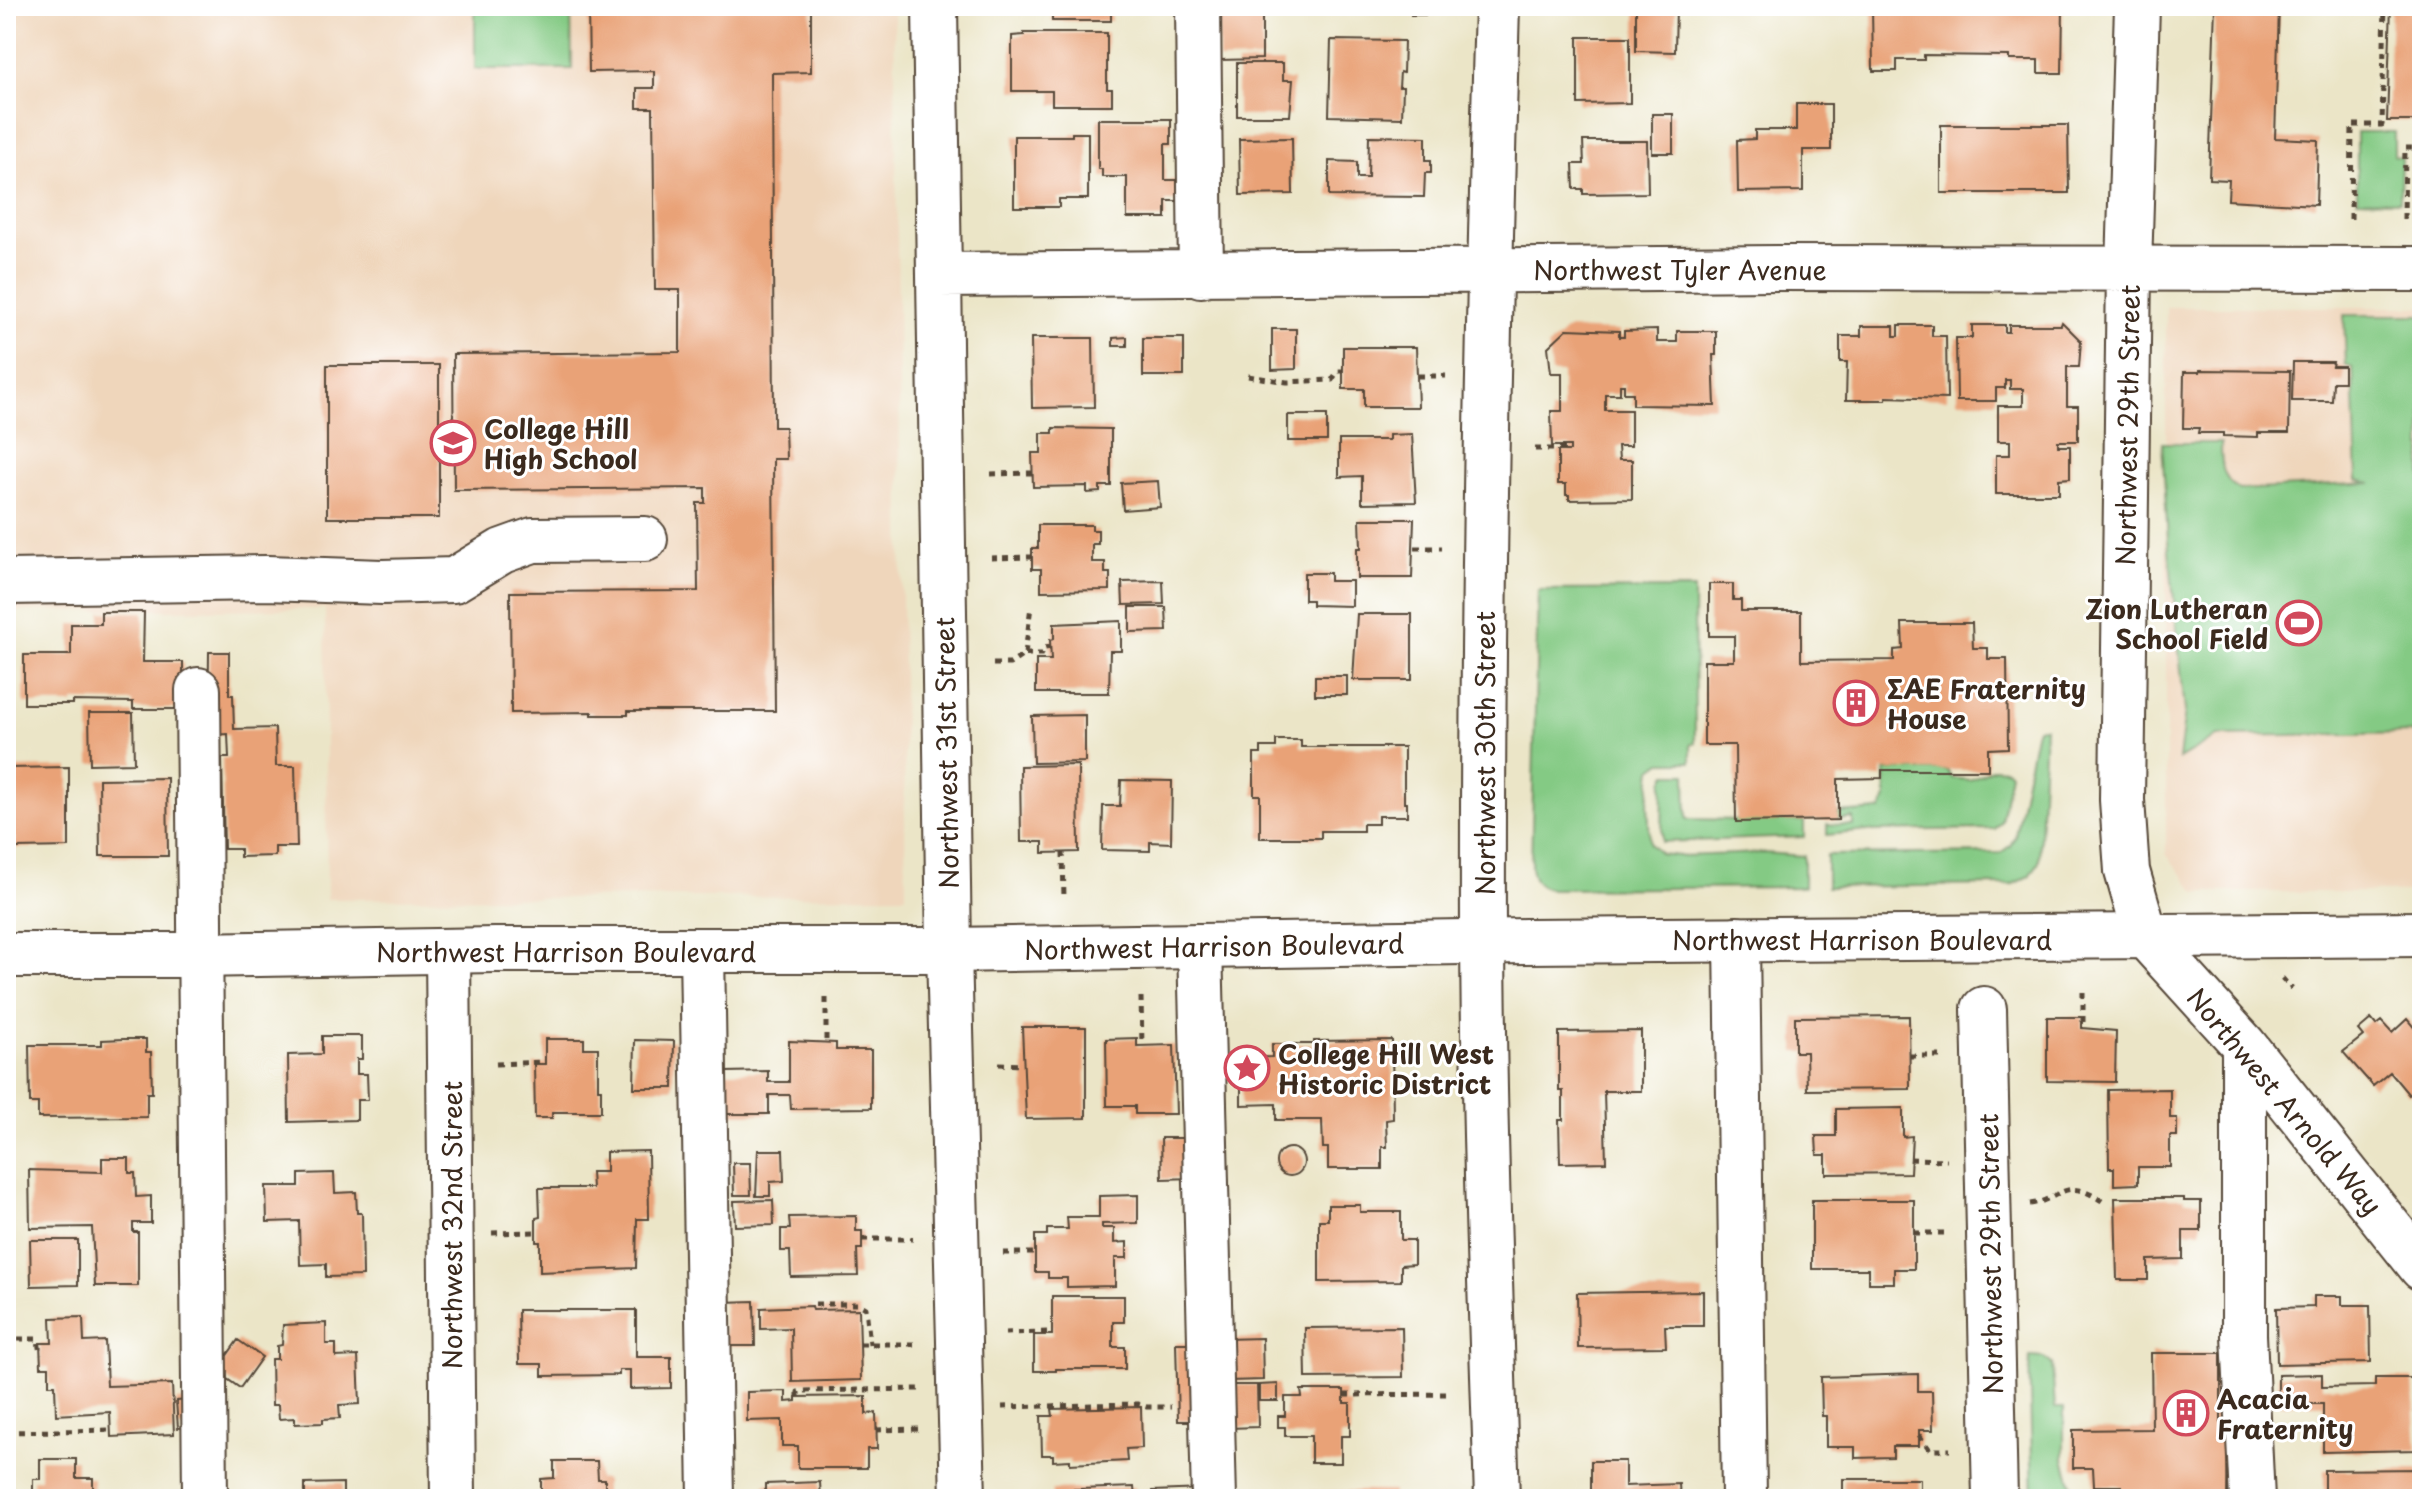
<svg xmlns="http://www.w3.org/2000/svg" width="2428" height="1505" viewBox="0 0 2428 1505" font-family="'Playpen Sans',sans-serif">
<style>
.built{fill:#efd6bb}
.green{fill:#84ca84;stroke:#607a51;stroke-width:2}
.building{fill:#e9a277}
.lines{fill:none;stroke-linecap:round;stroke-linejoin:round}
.minor-casing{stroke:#554637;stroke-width:48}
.major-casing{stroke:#554637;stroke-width:48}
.path{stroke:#554637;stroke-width:5;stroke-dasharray:6 6;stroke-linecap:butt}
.minor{stroke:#fff;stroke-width:44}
.major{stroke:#fff;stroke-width:44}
.labels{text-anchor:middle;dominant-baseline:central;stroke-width:6;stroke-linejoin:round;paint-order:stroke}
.street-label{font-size:26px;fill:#3b2a1e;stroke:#fff}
.poi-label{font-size:26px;font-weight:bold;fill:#3b2a1e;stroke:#fff;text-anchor:start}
</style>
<rect width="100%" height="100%" fill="#fff"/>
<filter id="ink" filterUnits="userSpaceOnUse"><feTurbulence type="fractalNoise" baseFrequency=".0125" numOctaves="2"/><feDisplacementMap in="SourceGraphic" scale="16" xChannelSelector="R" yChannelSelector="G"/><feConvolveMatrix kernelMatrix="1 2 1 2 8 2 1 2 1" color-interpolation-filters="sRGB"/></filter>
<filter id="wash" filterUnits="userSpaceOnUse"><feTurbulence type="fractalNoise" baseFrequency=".006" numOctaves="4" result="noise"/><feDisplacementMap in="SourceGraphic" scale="32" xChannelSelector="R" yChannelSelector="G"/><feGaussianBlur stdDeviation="1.8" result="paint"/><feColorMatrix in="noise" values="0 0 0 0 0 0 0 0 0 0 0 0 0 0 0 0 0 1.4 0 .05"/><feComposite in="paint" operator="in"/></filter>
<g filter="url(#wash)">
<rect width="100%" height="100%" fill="#ebe5c7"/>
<!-- built -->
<path class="built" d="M6 6H894L906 896 327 899 325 609 6 611Z
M2166 307H2422V892H2196L2166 854Z"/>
<!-- green -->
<path class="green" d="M475 6H571L572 69H475Z
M2357 132H2394V156L2401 157 2400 201 2357 200Z
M2344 315H2422V733L2218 736 2179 759 2185 711 2168 540 2162 443H2221C2221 463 2221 479 2239 490L2372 483 2357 480 2353 367 2346 366Z
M1694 589 1695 743 1691 744V762H1662L1652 769 1648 803 1650 844 1661 854 1680 856 1764 853 1804 856V887L1550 889C1537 886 1533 880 1531 867L1538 590Z
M2041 727H2045L2039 862 2030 876 2011 885 1827 887V855L2000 853 2010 846 2015 836 2035 734 2037 728Z
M1994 768 2006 769 2010 773 2001 821 1994 829 1868 831 1827 835V824L1853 826V818L1838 820V813L1881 810 1886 798 1885 770H1947L1952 778 1970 780Z
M1667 774H1686L1687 819 1804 821V837L1662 842 1663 781Z
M2029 1357 2044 1358 2052 1364 2055 1408H2064V1459L2076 1499H2033Z"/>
<g id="blocks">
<!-- building -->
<path class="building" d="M588 6H811V72L772 73 774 427H785L786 459H773L775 711H628V715H592V712L511 713 510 592 698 591 697 503H705V488L454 490 453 354 680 352V290H655L653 108H637V88H654V71L589 72Z
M1052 6H1111V21H1052Z
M1411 6H1427V15H1411Z
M1636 6H1676L1675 52 1636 51Z
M1872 6H2063L2062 73H2038V60H2009V56L1924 55V60H1897V71H1873Z
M2215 6H2279L2275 138 2318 140 2316 205 2228 200 2229 180 2209 179Z
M2391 6H2422V121H2387Z
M1262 10V59L1219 60 1218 12Z
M1024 33H1107V89H1112V105H1052V91H1012V36L1024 35Z
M1578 37H1630V103L1578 104Z
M1331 40 1404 41 1403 73 1400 72 1399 87H1403L1402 118 1329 116Z
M1237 63H1283V80H1293L1290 116H1237Z
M1796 104H1831V150H1803V191L1738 192 1737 140 1755 139V130H1796Z
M1652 114H1673V153H1652Z
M1098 119H1171V144H1165V180H1180V201H1166V218H1127V177H1102V169H1098Z
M1941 125H2068L2069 193H1941Z
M2415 127H2422V202H2414Z
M1072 133H1088V199H1059V207H1014V136H1072Z
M1369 136 1426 137V160H1431V173H1425L1424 197 1329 196V161L1357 162V178H1368Z
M1292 138 1293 194 1240 195 1239 139Z
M1583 141H1647L1648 193 1583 194V189H1574L1573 164H1584Z
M2062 322 2081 341 2079 367H2067V406H2078V441H2058V446H2070V478L2059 479V494H1996V455H2010V441H1998V406H2023V389H2010V380H2005V388H1996V401H1957L1956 338H1972V325H2005V332H2009V325H2061Z
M1899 325H1932V336H1946L1947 399 1886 397V400H1846L1847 362H1840V336H1861V326H1894V336H1899Z
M1272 329H1296V369L1272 370Z
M1567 329 1619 331V337H1624V331L1657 330V342H1677V331H1716V355H1713L1715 406 1633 405V393H1624V385H1620V394H1605V410H1631V446H1618L1619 460H1632V499L1569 500V495H1566V484H1558V451H1570V446H1552L1551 411H1562V373H1551L1548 347Z
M1127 337V346H1113V338Z
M1031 338H1093L1094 407 1032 408Z
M1143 338H1184V376H1143Z
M1343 347H1416L1418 407H1364V389H1343Z
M2293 362H2333L2332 366H2344V382H2333L2332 401H2292Z
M327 365H439V518H327Z
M2200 370 2290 371 2289 433H2258V437L2223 436V433H2198L2199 428H2183L2184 372H2200Z
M1288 415H1327V441H1288Z
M1053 428 1111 429V486H1100V492L1087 493V486L1033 487 1032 453H1041V433H1053Z
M1412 434 1416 502 1362 503V476L1339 477V440H1389V435Z
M1158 481 1160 507 1123 510 1121 483Z
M1360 519H1414L1412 578H1357V548H1361Z
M1038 525H1092V530H1098V544H1092V562H1105V573H1110V590L1041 591V569H1032V548H1038Z
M1304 573H1330V581H1352V606L1312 605V600H1304Z
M1163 581 1164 604 1123 605 1122 582Z
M1709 584H1733V600H1741V611H1801V661L1894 660V650L1903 649 1902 623H1972L1973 648H1988V659H2007L2008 748 1988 749V770H1882V778L1838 779V820L1736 822 1735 745H1704V661H1734V636H1709Z
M1130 607H1166L1167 631 1130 632Z
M101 612H144L143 662H183V709H133V702L73 701V704H24V655H71V624H101Z
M1357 614H1412V680H1353Z
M1121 621V651H1110L1109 693H1036V660H1051L1050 640 1054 639V624Z
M209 652H229V695H233L234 729 275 728 276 766H295L297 847H275V856L240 857V849H224L222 758H229L228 734 208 735Z
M1315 676H1347V695H1315Z
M89 713H133L134 763 90 764Z
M1085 715V762L1033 763 1032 716Z
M1276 740H1301V747H1404V803H1407V816H1378V824H1363V831H1321V838H1260V795H1254V754H1261V747H1276Z
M1078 765 1079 852 1043 853V842H1021L1020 766Z
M69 767V847L15 848V838H6V768Z
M167 778 168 856H100L99 779Z
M1121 780 1172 781 1171 843 1150 842V851L1102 850 1103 806H1120Z
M1909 1016 1910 1089 1807 1090 1806 1052H1795V1017Z
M2047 1017H2082V1028L2116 1031 2115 1082 2047 1081Z
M2371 1019 2376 1025 2381 1021 2392 1033 2407 1019 2422 1037V1084L2409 1095 2390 1072 2373 1086 2343 1052 2363 1036 2358 1030Z
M1022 1027H1086V1118L1026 1119Z
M1641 1031V1091H1604L1606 1162 1560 1163 1559 1120H1563V1091H1559V1032Z
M322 1036H362V1059H357V1074H367L368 1100H357V1120L289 1122 288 1055 322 1054Z
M1137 1038V1046L1174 1045 1176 1114H1135V1106H1107L1106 1039Z
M124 1039H146V1052H151L152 1093H147V1117L38 1118V1103H30L29 1045H102V1040Z
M545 1039H584V1048H598V1089H601V1112H552V1118H535L534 1064H545Z
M635 1040 674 1041 673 1088H634Z
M1392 1040 1393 1119 1386 1120 1387 1147H1382V1169H1328V1148H1323L1322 1120H1276V1104L1241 1105V1058L1272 1057V1044H1314V1041Z
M789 1041 836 1043V1050H871V1108L791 1109 790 1095H769V1114H726V1072L768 1071V1082H789Z
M2170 1089V1118H2177V1136H2170V1167H2138V1184L2114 1185V1168H2109L2108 1090Z
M1903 1108V1137L1912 1136 1910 1173 1826 1174V1155H1817L1816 1136H1836V1109Z
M1161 1138H1192L1193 1178 1162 1179Z
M1276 1162a14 14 0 1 1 28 0a14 14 0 1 1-28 0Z
M758 1150H783L784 1181 770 1182V1196H756Z
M648 1151 649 1219H637L636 1268 540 1272V1242H536V1218L540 1217 539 1188H592L591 1172H606V1152Z
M102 1158H129V1173H135L136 1197 151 1196V1223H133V1232H138V1286H95L92 1227 30 1228 29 1170 102 1172Z
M733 1163H750L751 1195H734Z
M334 1173 335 1193 356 1192 357 1213H362L363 1276 326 1277V1264L300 1265 299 1221 267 1222 266 1186H299V1174Z
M1138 1195V1223L1102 1224V1228H1114V1243L1127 1242V1258H1115V1286L1067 1287V1278H1048V1272H1035V1235H1047V1229H1068L1067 1217H1099V1196Z
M2115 1198H2184V1201H2201V1231H2183V1259L2148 1260V1280H2117Z
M773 1200 774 1225 735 1226 734 1201Z
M1812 1200H1914V1269H1894V1283H1868V1269H1812Z
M1328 1205H1360V1212H1401V1240H1414V1264L1401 1265V1281L1319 1282V1220H1328Z
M856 1216V1231H862V1249H857L858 1276 791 1277 790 1251H781V1229H790L789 1217Z
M30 1240H78V1285L31 1286Z
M1703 1291V1326H1665L1666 1347 1578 1348 1577 1293Z
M1052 1296H1124V1322H1113V1347H1125V1369H1056V1371H1034V1335H1052Z
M2314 1296H2342V1305H2370L2371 1362 2277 1364 2276 1308 2314 1307Z
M754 1301 755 1346H725L724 1302Z
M812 1306 813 1310 859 1309 861 1380 792 1382 791 1328 761 1329V1308Z
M518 1310H636V1357H671V1388L630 1389V1370H619V1375L542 1376V1364H519Z
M83 1317 84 1342 105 1341 107 1386 172 1384 174 1434 111 1437 110 1412 56 1415 55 1385H49V1367H41L40 1343H52L51 1318Z
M326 1323V1344H336V1357L358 1356 360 1404 339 1405 340 1418 323 1419V1423L295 1424V1418L279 1419 278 1405H272L271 1359H277V1346L282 1345 283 1325Z
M1402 1327 1403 1377 1306 1378 1305 1328Z
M1262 1338 1263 1380 1227 1381 1225 1339Z
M238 1340 262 1357 240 1388 216 1371Z
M1176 1343H1201L1202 1421H1178Z
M2151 1353H2221V1430L2228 1429 2227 1499H2122L2121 1486H2094L2093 1468H2073V1430L2152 1429Z
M1918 1374V1391H1932L1933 1430H1919V1446H1893V1457L1855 1458V1447H1826V1416H1822L1821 1377Z
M2322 1374V1387L2375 1386V1378H2413L2417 1450 2323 1452V1404H2278V1375Z
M1278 1384V1401H1259V1385Z
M1228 1385H1257L1258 1427 1229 1428Z
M1301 1390H1344V1403H1350V1436H1341V1463H1311V1436H1285V1427H1278V1416H1285V1397H1302Z
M786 1391V1402L796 1401V1397L866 1396V1414L876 1413 877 1449H867V1468H798V1446H782V1420L747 1421V1392Z
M189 1400 191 1427 178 1428 176 1401Z
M1141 1407 1142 1448 1126 1449 1127 1461 1070 1464V1460L1053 1461V1455H1042L1041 1416H1053L1052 1409Z
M40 1459H76V1478H93V1499H33V1479H40Z
M554 1461H597L598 1479H605V1499H541V1479L554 1478Z
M1591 1461H1625V1486L1679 1484 1680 1499H1582V1493H1591Z
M2422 1469V1499H2324V1470Z
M1843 1479H1920V1499H1843Z
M820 1482 821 1499H765V1484Z
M343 1483V1496H353V1499H305V1484Z
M1134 1487 1135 1499H1052V1490Z
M1204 1489V1499H1152V1491Z
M1302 1491H1393V1499H1302Z"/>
</g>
</g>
<g filter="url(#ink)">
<use href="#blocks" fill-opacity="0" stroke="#554637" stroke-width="2"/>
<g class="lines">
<!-- minor casing -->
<g class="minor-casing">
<path id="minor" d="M935 6 949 950 963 1499
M1198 6 1201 275
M1497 6C1488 316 1482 626 1483 936 1484 1124 1491 1311 1497 1499
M2137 6 2129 268 2122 800 2127 871 2146 937 2244 1045 2422 1268
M939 275 1777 268 2422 269
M6 582 267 578 382 582 454 580 502 551 533 540 645 539
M198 690 205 1499
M1737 939 1744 1499
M1200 946 1214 1499
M702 950 711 1499
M448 951 453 1499
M1984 1009 1995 1499
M2244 1045V1335L2252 1499"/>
</g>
<!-- major casing -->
<g class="major-casing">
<path id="major" d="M6 955H198L495 950H949L1526 941 2422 934"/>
</g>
<!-- path -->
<path class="path" d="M2351 219 2352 125H2382L2385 6
M2404 219 2405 148H2415
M1248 376 1287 382 1332 380 1338 371H1343
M1418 376H1446
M1535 449H1570
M991 474 1032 473
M1415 548H1442
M991 558 1032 557
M1025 654H1042L1045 648 1050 647
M993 664H1010L1025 654 1031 606
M1063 852 1064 899
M2282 978 2292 989
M2083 992V1028
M1141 997 1142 1046
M826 998V1043
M1910 1056H1944
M496 1064 545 1062
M999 1064 1022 1065
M1910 1159 1947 1160
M2030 1204C2062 1200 2063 1175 2102 1201
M492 1233 536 1232
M1914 1233H1949
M862 1239H913
M1003 1253H1035
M815 1304H859L866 1308 870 1344
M1005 1333 1052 1332
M6 1339H38L40 1355
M860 1344H915
M1344 1395 1451 1394
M798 1397V1392L803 1391 920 1389
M1002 1407 1137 1404 1147 1407H1171
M876 1430 920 1429
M6 1432 111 1430
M1919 1435 1930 1450H1950"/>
<!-- minor -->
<use href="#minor" class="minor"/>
<!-- major -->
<use href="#major" class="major"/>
</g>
</g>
<!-- icons -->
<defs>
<g id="school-ring" transform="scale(2.3)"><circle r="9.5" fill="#fff" stroke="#d1495b" stroke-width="1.5"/><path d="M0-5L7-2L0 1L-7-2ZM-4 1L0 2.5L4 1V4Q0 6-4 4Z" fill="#d1495b"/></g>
<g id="stadium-ring" transform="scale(2.3)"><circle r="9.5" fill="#fff" stroke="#d1495b" stroke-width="1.5"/><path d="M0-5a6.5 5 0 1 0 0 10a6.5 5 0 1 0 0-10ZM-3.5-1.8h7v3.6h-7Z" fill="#d1495b"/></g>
<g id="building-ring" transform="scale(2.3)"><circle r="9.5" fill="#fff" stroke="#d1495b" stroke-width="1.5"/><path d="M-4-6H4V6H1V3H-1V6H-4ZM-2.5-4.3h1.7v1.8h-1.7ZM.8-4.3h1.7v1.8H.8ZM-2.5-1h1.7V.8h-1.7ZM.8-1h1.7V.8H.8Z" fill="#d1495b"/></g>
<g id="sight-ring" transform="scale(2.3)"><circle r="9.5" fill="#fff" stroke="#d1495b" stroke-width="1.5"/><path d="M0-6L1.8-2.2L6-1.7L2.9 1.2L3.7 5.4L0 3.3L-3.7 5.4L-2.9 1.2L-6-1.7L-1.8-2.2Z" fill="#d1495b"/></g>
</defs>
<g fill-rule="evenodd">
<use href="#school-ring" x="453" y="443"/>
<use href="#stadium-ring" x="2299" y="623"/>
<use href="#building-ring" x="1856" y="703"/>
<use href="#sight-ring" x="1247" y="1068"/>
<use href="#building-ring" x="2186" y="1413"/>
</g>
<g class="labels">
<!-- street labels -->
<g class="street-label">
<text x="1680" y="269">Northwest Tyler Avenue</text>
<text transform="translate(2127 425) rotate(-89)">Northwest 29th Street</text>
<text transform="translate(946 753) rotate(-91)">Northwest 31st Street</text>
<text transform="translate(1484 753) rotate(-90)">Northwest 30th Street</text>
<text x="1862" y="939">Northwest Harrison Boulevard</text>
<text transform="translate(1214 946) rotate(-1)">Northwest Harrison Boulevard</text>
<text x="566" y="951">Northwest Harrison Boulevard</text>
<text transform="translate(2285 1101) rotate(50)">Northwest Arnold Way</text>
<text transform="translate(451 1225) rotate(-90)">Northwest 32nd Street</text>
<text transform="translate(1990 1254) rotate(-91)">Northwest 29th Street</text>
</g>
<!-- poi labels -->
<g class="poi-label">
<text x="484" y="428">College Hill<tspan x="484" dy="30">High School</tspan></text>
<text x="2268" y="608" text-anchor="end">Zion Lutheran<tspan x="2268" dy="30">School Field</tspan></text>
<text x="1887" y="688">ΣΑΕ Fraternity<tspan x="1887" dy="30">House</tspan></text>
<text x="1278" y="1053">College Hill West<tspan x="1278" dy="30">Historic District</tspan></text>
<text x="2217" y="1398">Acacia<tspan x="2217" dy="30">Fraternity</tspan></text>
</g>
</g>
<!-- margin -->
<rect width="2428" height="1505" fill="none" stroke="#fff" stroke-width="32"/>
</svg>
